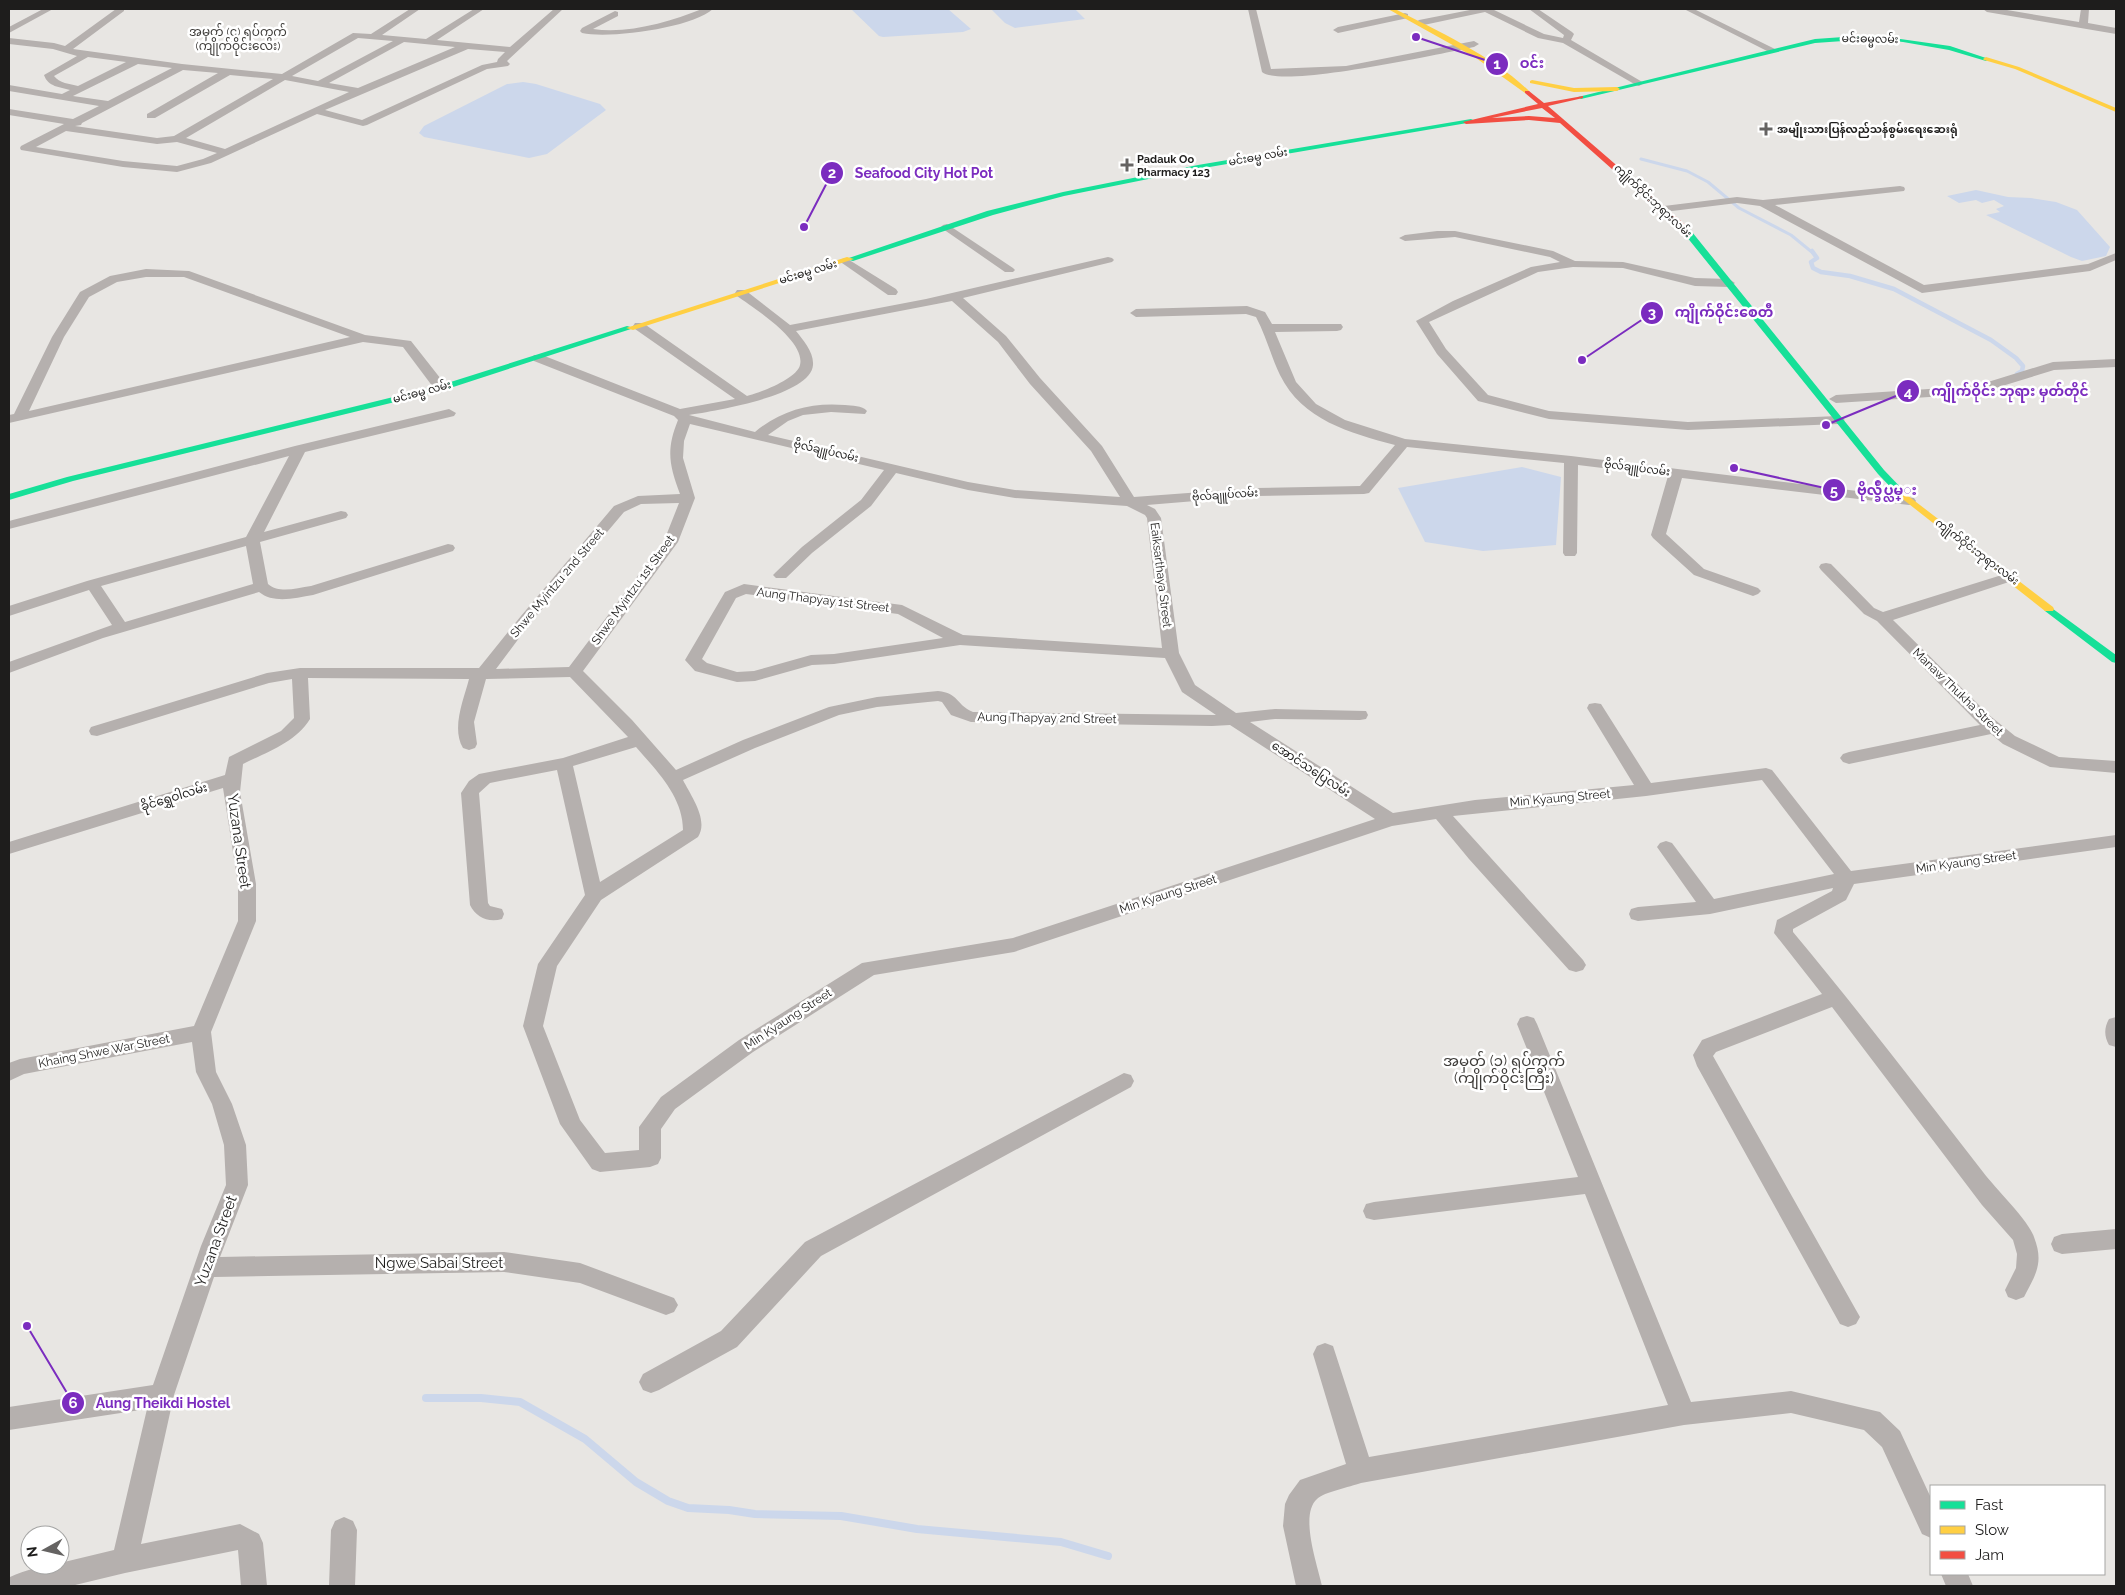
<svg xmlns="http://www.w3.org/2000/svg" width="2125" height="1595" viewBox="0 0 2125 1595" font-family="Raleway,'Noto Sans Myanmar',sans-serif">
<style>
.water{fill:#ccd7eb}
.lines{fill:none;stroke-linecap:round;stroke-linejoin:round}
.stream-far2{stroke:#ccd7eb;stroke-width:3}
.stream-far1{stroke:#ccd7eb;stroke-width:4.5}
.stream{stroke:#ccd7eb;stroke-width:8}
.street{fill:#b5b0ae;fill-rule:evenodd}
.fast{fill:#16e098;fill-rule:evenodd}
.slow{fill:#ffcf43;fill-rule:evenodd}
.jam{fill:#f24e42;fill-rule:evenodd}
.poi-dot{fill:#656362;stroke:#fff;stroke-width:2}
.labels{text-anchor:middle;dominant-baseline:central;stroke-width:5;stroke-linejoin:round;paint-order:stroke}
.far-street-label{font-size:11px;fill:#1e1d1c;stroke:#fff}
.far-poi-label{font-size:11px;font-weight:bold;fill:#1e1d1c;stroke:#fff;text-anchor:start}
.far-quarter-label{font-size:12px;fill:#3d3b38;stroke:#fff}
.street-label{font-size:12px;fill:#1e1d1c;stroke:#fff}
.near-street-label{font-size:15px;fill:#1e1d1c;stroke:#fff}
.quarter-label{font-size:15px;fill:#3d3b38;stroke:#fff}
.leader{fill:none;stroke:#7b2cbf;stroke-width:2}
.callout-dot{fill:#7b2cbf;stroke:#fff;stroke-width:2}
.mark-label{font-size:15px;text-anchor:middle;font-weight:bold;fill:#fff}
.callout-label{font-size:14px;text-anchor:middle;font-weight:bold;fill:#7b2cbf;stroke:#fff;stroke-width:5;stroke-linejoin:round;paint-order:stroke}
</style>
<rect width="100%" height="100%" fill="#e8e6e3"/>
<!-- water -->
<path class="water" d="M851 9H948L971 29 963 32 883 37 879 36Z
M991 9H1075L1085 19 1015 28 1005 23Z
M523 82 536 84 600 104 606 110 547 154 529 158 424 137 419 133 424 126 507 84Z
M1976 190 2008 197 2031 198 2056 202 2077 210 2110 247 2106 256 2082 261 2071 257 1986 215 2000 212 1996 209 2004 206 1994 200 1982 203 1976 200 1959 203 1947 196Z
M1522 467 1561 477 1556 545 1483 551 1425 542 1398 488Z"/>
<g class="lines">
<!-- stream-far2 -->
<path class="stream-far2" d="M1641 159 1687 171 1708 182 1739 208 1791 235 1813 253"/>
<!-- stream-far1 -->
<path class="stream-far1" d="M1812 251 1817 258 1811 262 1813 268 1821 272 1850 276 1894 289 1991 340 2016 358 2023 366 2022 371 2017 374"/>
<!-- stream -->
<path class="stream" d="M426 1398H481L520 1402 585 1439 636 1482 668 1501 688 1508 729 1510 755 1514 841 1516 917 1529 1061 1542 1108 1556"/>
<!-- street -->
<path class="street" d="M43 9H53L9 33V27Z
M116 9H124V11L73 49 182 64 282 74 353 33 371 34 410 9H420L382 35 426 39 474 9H484L437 40 510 47 554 9H563L507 61 510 64 508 66 487 69 367 125 363 126 317 114 211 163 177 172 123 167 21 150 20 148 21 146 64 124 9 115V109L73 119 99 106 9 91V85L62 94 70 90C60 87 48 87 44 75L77 56 53 49 9 44V38L54 43 65 46ZM358 38 393 41 318 81 292 76ZM404 42 455 47 358 88 329 83ZM468 49 505 52 498 59 497 62 482 65 362 120 325 110ZM88 57 126 62 78 86C70 84 59 83 54 76ZM138 64 172 68 108 101 73 96ZM183 70 218 73 147 114V118H155L230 75 273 79 174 136 157 138 75 126 81 125 82 123ZM285 80 349 92 225 149 186 138ZM66 131 157 144 177 142 217 153 203 159 177 166 123 161 36 147Z
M702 9H713C692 28 610 39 582 33L580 31 582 28 615 11 618 12V16L593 29C629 34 669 22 702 9Z
M1248 9H1256L1271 69 1346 66 1474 41 1479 44 1474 47C1443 53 1282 89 1262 72Z
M1475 9H1492L1544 34 1563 38 1564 35 1529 9H1538L1572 32 1574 34 1571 40 1644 83 1639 86 1636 85 1563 43 1538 38 1485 12 1419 26 1415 23 1419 20Z
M1684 9H1694L1777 50 1772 53 1769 52Z
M1983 9H2001L2079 22 2081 9H2089L2088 23 2116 28V34L1987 12Z
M1405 13 1408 14V18L1338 33 1333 30 1338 27Z
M1900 186 1904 187 1905 189 1904 191 1775 205 1924 285 2088 264 2116 253V260L2090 271 1922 293 1760 206 1737 203 1664 212 1658 209 1664 206 1737 197 1763 200Z
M947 224 1013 268 1015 270 1013 272H1005L943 229 941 227 943 225Z
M1437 231H1455L1553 251 1575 261 1623 262 1695 278 1729 279 1735 283 1729 287 1695 286 1623 268 1573 267 1538 272 1429 322 1446 349 1488 395 1549 411 1688 422 1838 416 1845 420 1838 424 1688 430 1549 419 1478 401 1437 354 1416 321 1453 301 1531 267 1560 262 1550 257 1455 237 1405 241 1399 238 1405 235Z
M1108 257 1112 258 1114 260 1112 262 963 298 1006 336 1040 378 1102 446 1134 497 1256 488 1360 486 1395 445C1350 433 1302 420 1280 375 1271 356 1266 336 1256 317L1246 314 1136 317 1130 313 1136 309 1247 306 1265 312 1272 324H1341L1343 327 1341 330 1337 331 1275 332 1296 382 1316 404 1345 420 1405 439 1571 456 1914 498 1916 501 1914 504 1909 505 1682 478 1666 534 1704 569 1758 588 1761 591 1758 594 1753 596 1694 575 1653 538 1651 535 1668 476 1578 465 1577 553 1575 556H1565L1563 553 1564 463 1407 447 1369 493 1364 494 1256 496 1147 505 1155 509 1161 518 1179 653 1195 685 1236 713 1275 709 1366 711 1368 715 1366 719 1360 720 1275 719 1250 722 1393 813 1475 800 1634 785 1587 708 1589 704 1595 703 1601 704 1651 783 1766 768 1772 770 1851 871 2116 835V847L1854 884 1846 900 1793 929V932C1858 1010 1920 1091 1983 1172 1995 1188 2029 1221 2034 1237 2044 1263 2036 1274 2024 1297L2016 1300 2008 1297 2005 1290 2016 1268 2017 1254 2013 1240 1982 1205 1832 1007 1716 1052 1713 1056 1856 1310 1860 1317 1856 1324 1848 1327 1840 1324 1697 1066 1693 1055 1702 1040 1822 994 1774 933 1777 920 1832 891 1833 888 1710 914 1638 921 1631 919 1629 914 1631 909 1638 907 1696 902 1657 847 1660 843 1666 841 1672 843 1714 899 1834 874 1762 780 1646 796 1453 816 1583 960 1586 965 1583 970 1576 972 1569 970 1469 859 1436 819 1392 826 1014 952 874 975 753 1052 675 1109 661 1129V1158L658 1164 650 1167 600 1172 592 1169 560 1124 523 1026 538 964 585 895 557 770 490 783 479 793 488 903 490 906 502 909 504 914 502 919C488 923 476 917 470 905L461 793 469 781 479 774 563 758 628 737 570 677 486 679 474 722 477 744 475 748 469 750 463 748C451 728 464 699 469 679L308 678 310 719C295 743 267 752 243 764L240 792 256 884V921L211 1032 216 1072 232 1104 246 1145 248 1185 220 1257 504 1252 580 1263 674 1298 678 1305 674 1312 666 1315 580 1283 504 1272 214 1277 174 1395 141 1544 240 1524 259 1534 263 1543 267 1586H241L238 1550 125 1573 71 1586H9L10 1577C25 1570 43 1565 60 1565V1563L114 1550 147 1409 9 1430V1407L153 1385 201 1246 226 1185 224 1145 212 1104 196 1072 192 1042 24 1074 9 1081V1063L20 1059 194 1026 238 921V884L223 788 9 854V842L225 775 229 757 281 731 294 718 292 679 269 683 97 736 91 735 89 731 91 727 267 673 300 668H479L521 616 614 506 638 496 680 494C669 464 666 450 678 420L674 416 534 361 532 358 534 355H542L680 409 735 399 635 329 633 326 635 323H643L747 396C759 393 797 379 800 365 806 341 754 308 737 296L735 293 737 290H745L790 325 926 299ZM952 301 998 342 1030 384 1091 451 1120 497 1015 490 968 482 768 435 788 421 803 415 831 412 865 414 867 411C862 405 852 406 845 405 812 402 781 410 755 432L689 415C713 411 811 396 813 365 814 352 803 340 796 331ZM690 424 884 470 861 500 802 547 776 572 773 575 776 578H786L812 553 871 506 896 473 968 490 1015 498 1127 506 1145 515 1147 518 1162 648 963 635 902 605 744 584 725 592 685 660 695 671 737 682 755 681 812 665 834 664 960 645 1165 658 1182 692 1216 715 973 712C955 704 959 693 938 691L877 697 829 707 743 740 676 770 632 720 583 671 678 542 695 498 683 458 684 441ZM679 503 664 541 569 667 496 669 531 622 624 512 641 504ZM746 594 898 614 943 638 834 654 811 655 754 671 737 672 707 663 702 659 736 598ZM938 701 942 702 951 715 971 722 1212 726 1230 725 1375 819 1013 938 862 963 739 1040 661 1097 639 1127V1150L605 1153 580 1120 543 1026 557 966 601 900 698 837C709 820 691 796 683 780L755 748 839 715 877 707ZM636 747C657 771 683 797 683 830L600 882 573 766Z
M846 258 896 289 898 292 896 295H888L842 263 840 261 842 259Z
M146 269 189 271 365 335 411 341 448 388 441 392 436 391 403 347 363 342 9 423V415L14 414 52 337 80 292 110 276ZM146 277H184L350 337 29 411 64 337 89 297 117 282Z
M2116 359V367L2054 370 1976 394 1836 403 1829 399 1836 395 1975 386 2053 362Z
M449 409 456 413 454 416 305 452 264 532 341 511 346 512 348 515 346 518 260 542 268 584C280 594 296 588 311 586L448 544 453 545 455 548 453 551 313 595C295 598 274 604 259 592L103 638 9 673V662L112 625 89 590 9 616V606L87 581 246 537 289 456 9 529V521L295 446ZM246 546 253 584 125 622 101 586Z
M1826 563 1831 564 1874 608 1883 612 2005 574H2015L2018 577 2015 580 1893 620 1989 715 2015 736 2059 757 2116 761V773L2050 767 2003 744 1991 734 1849 764 1843 762 1840 758 1843 754 1849 752 1980 725 1877 621 1864 614 1821 570 1819 567 1821 564Z
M1527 1016 1534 1018 1537 1024 1691 1402 1791 1391 1880 1412 1900 1431 1931 1498V1538L1922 1534 1882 1447 1864 1430 1791 1413 1684 1425 1361 1483C1350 1487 1324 1492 1317 1499 1299 1515 1318 1566 1322 1586H1296L1283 1526 1285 1504 1289 1495 1300 1480 1346 1464 1313 1354 1317 1346 1325 1343 1333 1346 1369 1457 1668 1405 1585 1194 1374 1220 1366 1218 1363 1211 1366 1204 1374 1202 1578 1177 1517 1024 1520 1018Z
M2116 1017V1047L2109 1045C2104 1036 2104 1028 2109 1019Z
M1124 1073 1131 1075 1134 1081 1131 1087 821 1256 737 1347 659 1390 651 1393 643 1390 639 1382 643 1374 721 1331 805 1242Z
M2116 1229V1249L2062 1254 2054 1251 2051 1244 2054 1237 2062 1234Z
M344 1517 353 1521 357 1530 355 1586H329L331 1530 335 1521Z
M1941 1574H1968L1973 1586H1946Z"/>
<!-- fast -->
<path class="fast" d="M1872 35 1950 46 1989 59 1986 61 1949 50 1903 42 1872 39 1815 43 1581 99 1578 97 1815 39Z
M1471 119 1473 120V122L1198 169 1064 196 993 215 853 261 846 259 987 211 1063 192 1198 165Z
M1682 227H1688L1884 470 1906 493V497H1900L1878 474 1682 231Z
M627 326 634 328 444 390 73 481 9 500V494L67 477 438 386Z
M2049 606 2116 655V663L2112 662 2045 611 2044 609 2045 607Z"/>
<!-- slow -->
<path class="slow" d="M1388 9H1395C1438 31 1496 58 1530 92L1525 93 1476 58Z
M1986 57 2019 67 2116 108V112L2015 69 1984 60 1983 59Z
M1532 80 1574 88 1617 87 1620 89 1617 91 1574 92 1530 83V81Z
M847 257 854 259 633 330 626 328Z
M1903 492 2053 607 2054 609 2053 611H2045L1900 497 1898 495Z"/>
<!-- jam -->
<path class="jam" d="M1525 91H1529L1544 103 1583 96V98L1548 106 1688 227V231H1682L1560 123 1529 120 1466 124 1463 122 1538 104 1525 93ZM1542 108 1555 118 1529 116 1492 118Z"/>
</g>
<!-- markers -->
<g class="poi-dot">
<path d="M1763.5 121.5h5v5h5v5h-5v5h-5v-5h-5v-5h5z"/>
<path d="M1124.5 157.5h5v5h5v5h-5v5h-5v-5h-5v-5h5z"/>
</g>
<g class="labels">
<!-- far-street labels -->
<g class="far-street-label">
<text transform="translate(1870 39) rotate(1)">မင်းဓမ္မလမ်း</text>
<text transform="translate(1258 157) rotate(-10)">မင်းဓမ္မ လမ်း</text>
<text transform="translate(1653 201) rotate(43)">ကျိုက်ဝိုင်းဘုရားလမ်း</text>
<text transform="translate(808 272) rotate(-17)">မင်းဓမ္မ လမ်း</text>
<text transform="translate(422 392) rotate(-15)">မင်းဓမ္မ လမ်း</text>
<text transform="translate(826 451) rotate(13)">ဗိုလ်ချူပ်လမ်း</text>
<text transform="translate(1637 468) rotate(7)">ဗိုလ်ချူပ်လမ်း</text>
<text transform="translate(1225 495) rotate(-4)">ဗိုလ်ချူပ်လမ်း</text>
<text transform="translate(1977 552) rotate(37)">ကျိုက်ဝိုင်းဘုရားလမ်း</text>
</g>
<!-- far-poi labels -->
<g class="far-poi-label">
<text x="1777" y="129">အမျိုးသားပြန်လည်သန်စွမ်းရေးဆေးရုံ</text>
<text x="1137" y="159">Padauk Oo<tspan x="1137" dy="13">Pharmacy 123</tspan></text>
</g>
<!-- far-quarter labels -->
<g class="far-quarter-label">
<text x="238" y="32">အမှတ် (၄) ရပ်ကွက်<tspan x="238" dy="14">(ကျိုက်ဝိုင်းလေး)</tspan></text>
</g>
<!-- street labels -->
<g class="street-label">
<text transform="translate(1161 575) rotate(83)">Eaiksarthaya Street</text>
<text transform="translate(557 583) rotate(-50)">Shwe Myintzu 2nd Street</text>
<text transform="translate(633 590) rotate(-54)">Shwe Myintzu 1st Street</text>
<text transform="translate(823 600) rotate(7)">Aung Thapyay 1st Street</text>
<text transform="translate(1958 692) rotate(44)">Manaw Thukha Street</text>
<text transform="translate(1047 718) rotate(1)">Aung Thapyay 2nd Street</text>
<text transform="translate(1311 769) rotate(33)">အောင်သပြေလမ်း</text>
<text transform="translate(174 797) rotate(-17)">ခိုင်ရွှေဝါလမ်း</text>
<text transform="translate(1560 798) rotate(-5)">Min Kyaung Street</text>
<text transform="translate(1966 862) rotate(-8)">Min Kyaung Street</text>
<text transform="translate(1168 894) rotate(-18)">Min Kyaung Street</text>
<text transform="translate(788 1019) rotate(-33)">Min Kyaung Street</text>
<text transform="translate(104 1051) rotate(-11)">Khaing Shwe War Street</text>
</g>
<!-- near-street labels -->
<g class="near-street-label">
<text transform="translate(239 841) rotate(82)">Yuzana Street</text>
<text transform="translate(216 1241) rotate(-70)">Yuzana Street</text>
<text x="439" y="1263">Ngwe Sabai Street</text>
</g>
<!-- quarter labels -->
<g class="quarter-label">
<text x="1504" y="1061">အမှတ် (၃) ရပ်ကွက်<tspan x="1504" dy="17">(ကျိုက်ဝိုင်းကြီး)</tspan></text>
</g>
</g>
<!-- callouts -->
<path class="leader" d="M1416 37L1497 64M804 227L832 173M1582 360L1652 313M1826 425L1908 391M1734 468L1834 490M27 1326L73 1403"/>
<g class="callout-dot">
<circle cx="1416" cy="37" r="5"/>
<circle cx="804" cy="227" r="5"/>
<circle cx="1582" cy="360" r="5"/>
<circle cx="1826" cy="425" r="5"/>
<circle cx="1734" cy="468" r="5"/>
<circle cx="27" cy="1326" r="5"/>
<circle cx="1497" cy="64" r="12"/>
<circle cx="832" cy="173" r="12"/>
<circle cx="1652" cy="313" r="12"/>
<circle cx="1908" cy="391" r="12"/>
<circle cx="1834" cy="490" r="12"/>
<circle cx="73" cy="1403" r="12"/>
</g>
<g class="mark-label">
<text x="1497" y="69">1</text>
<text x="832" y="178">2</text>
<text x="1652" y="318">3</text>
<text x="1908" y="397">4</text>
<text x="1834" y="496">5</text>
<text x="73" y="1408">6</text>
</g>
<g class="callout-label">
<text x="1532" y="68">ဝင်း</text>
<text x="924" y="178">Seafood City Hot Pot</text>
<text x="1724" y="317">ကျိုက်ဝိုင်းစေတီ</text>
<text x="2010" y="396">ကျိုက်ဝိုင်း ဘုရား မှတ်တိုင်</text>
<text x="1887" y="495">ဗိုလ္ခ်ဳပ္လမ္း</text>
<text x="163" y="1408">Aung Theikdi Hostel</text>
</g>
<!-- border -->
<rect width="2125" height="1595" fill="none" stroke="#1e1d1c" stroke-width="20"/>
<!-- legend -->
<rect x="1930" y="1485" width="175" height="90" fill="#ffffff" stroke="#a5a5a4"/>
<rect x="1940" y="1501" width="25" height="8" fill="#16e098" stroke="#a5a5a4"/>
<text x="1975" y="1510" font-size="15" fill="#1e1d1c">Fast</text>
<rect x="1940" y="1526" width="25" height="8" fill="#ffcf43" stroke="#a5a5a4"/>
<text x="1975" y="1535" font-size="15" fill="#1e1d1c">Slow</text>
<rect x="1940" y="1551" width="25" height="8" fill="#f24e42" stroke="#a5a5a4"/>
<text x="1975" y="1560" font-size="15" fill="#1e1d1c">Jam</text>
<!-- north arrow -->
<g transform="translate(45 1550) rotate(262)"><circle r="24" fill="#ffffff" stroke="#a5a5a4"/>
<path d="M0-4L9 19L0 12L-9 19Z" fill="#656362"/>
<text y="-8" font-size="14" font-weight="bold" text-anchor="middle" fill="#1e1d1c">N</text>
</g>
</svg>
